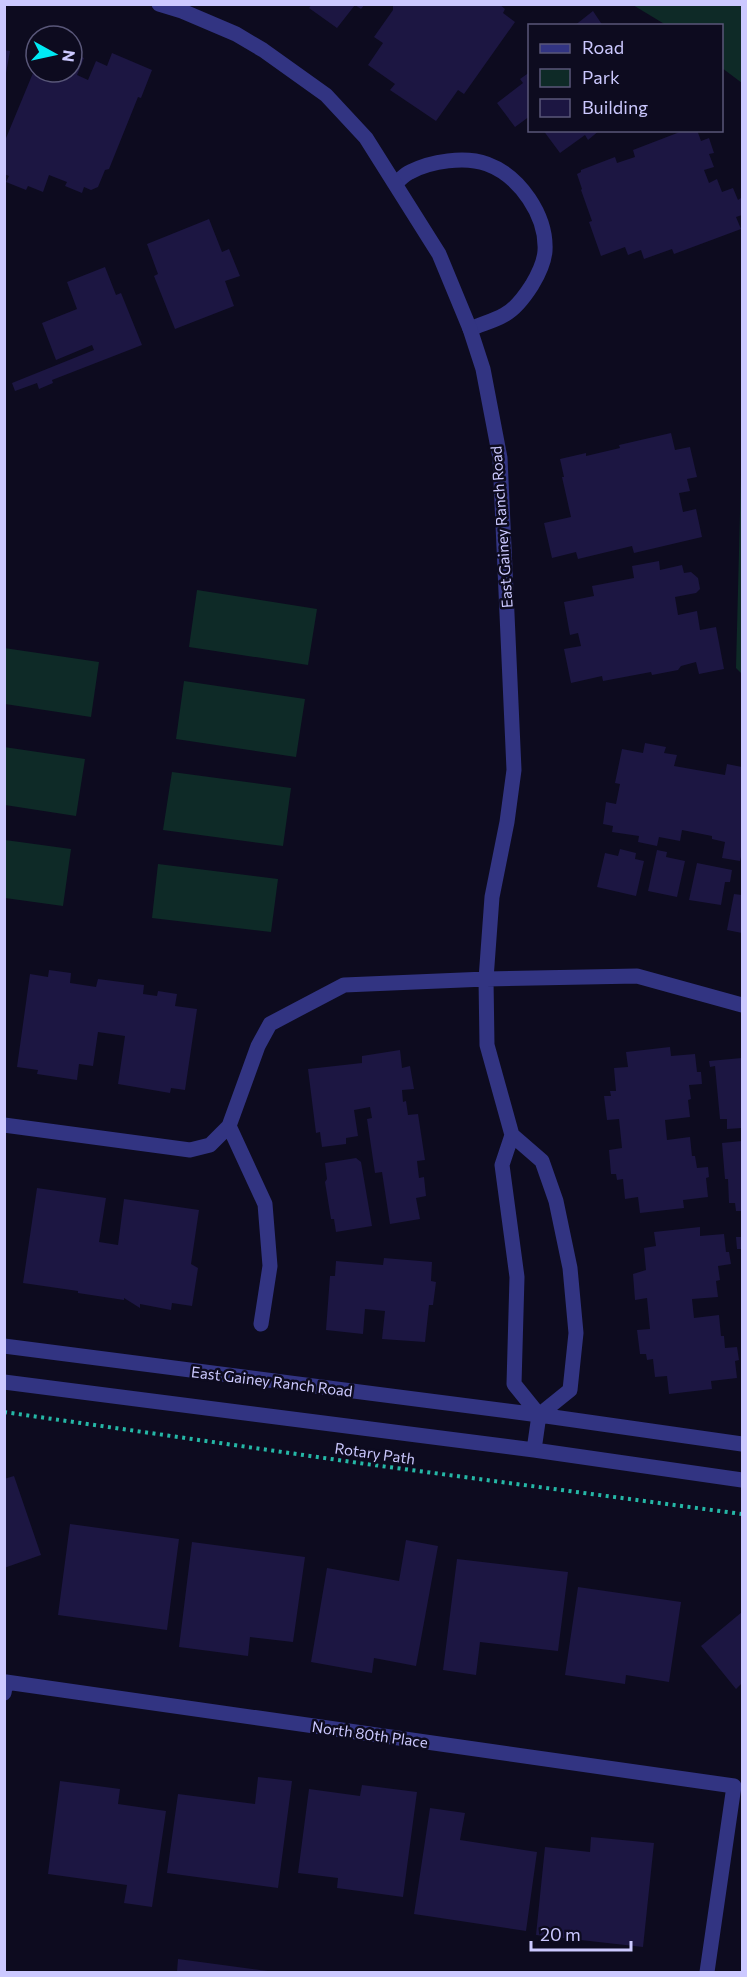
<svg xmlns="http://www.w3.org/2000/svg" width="747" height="1977" viewBox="0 0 747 1977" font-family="Commissioner,sans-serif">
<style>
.green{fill:#0e2a27}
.building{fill:#1c1642}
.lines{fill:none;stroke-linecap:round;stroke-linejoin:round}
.path{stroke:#25b7a6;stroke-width:4;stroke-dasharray:3 4.5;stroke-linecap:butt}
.service{stroke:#323482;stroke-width:15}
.minor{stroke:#323482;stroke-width:15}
.labels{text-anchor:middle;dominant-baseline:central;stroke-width:5;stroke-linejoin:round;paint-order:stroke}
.street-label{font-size:15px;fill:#ccc9ff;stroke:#0d0b1f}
</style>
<rect width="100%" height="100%" fill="#0d0b1f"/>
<!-- green -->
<path class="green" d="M633 5H742V83L722 68V26L666 25Z
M742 435V674L736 668Z
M197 590 317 609 308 665 189 647Z
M4 648 99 662 91 717 5 704Z
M184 681 305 699 296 757 176 739Z
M4 747 85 759 76 816 5 805Z
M172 772 291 788 283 846 163 830Z
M5 840 71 849 63 906 5 898Z
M158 864 278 879 271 932 152 918Z"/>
<!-- building -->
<path class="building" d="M312 4H365L361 9 355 5 337 28 309 8Z
M393 4H499L505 9 503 13 515 22 464 94 458 90 436 121 390 90 395 84 368 65 383 43 374 37 393 10Z
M593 11 603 26H574Z
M4 50 10 51 6 73H4Z
M72 53 84 58 77 75 88 80 96 61 107 66 112 53 152 70 141 98 138 97 109 169 105 170 98 187 91 190 84 187 82 193 65 186 67 182 49 175 43 192 28 186 26 190 6 182 9 176 4 174V156L6 151 4 143 33 73 37 74 38 72H72Z
M530 72V116L515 127 497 103 523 83 520 79Z
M543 130H600L588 140 585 135 560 153Z
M685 130H697L701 141 709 138 714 153 709 154 714 167 704 170 709 183 717 179 722 192 733 188 738 200 741 198 742 215 736 217 741 229 674 254 672 249 644 259 641 250 628 255 625 247 601 256 589 222 592 221 581 190 582 189 577 174 581 172V170L615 157 617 163 635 157 633 150Z
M209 219 222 252 229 249 240 276 225 281 234 306 175 329 154 276 158 274 147 244Z
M105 267 116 295 121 293 142 345 52 380 53 383 39 389 37 383 15 391 12 383 94 350 92 345 56 360 42 323 77 309 67 282Z
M671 433 675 450 690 447 697 477 687 479 690 491 679 493 683 512 696 509 702 537 634 553 632 546 578 559 576 552 552 558 544 523 571 517 562 477H564L560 459 586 453V456L620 448 619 445Z
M659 561 660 570 682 565 684 573 691 572 698 578 700 589 696 593 675 597 678 615 697 611 700 630 716 627 724 669 699 674 696 662 681 666 678 670 652 675 651 672 603 681 602 676 571 683 564 649 581 646 578 633 570 635 564 602 594 596 592 586 634 578 632 566Z
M645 743 666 747 664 753 677 755 674 766 725 775 727 764 742 767V853L740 861 722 858 725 842 712 839V836L682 830 680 841 659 837 657 846 638 842 639 836 612 832 613 826 603 824 606 802 616 804 620 784 615 783 622 749 643 753Z
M620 849 636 853 635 859 644 861 636 896 597 887 605 853 618 856Z
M657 850 667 852 666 857 685 861 677 897 648 891Z
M697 863 732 870 730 882H725L721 905 689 900Z
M734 894 742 895V933L727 930Z
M49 970 71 973 70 983 96 987 98 979 144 985 143 994 157 996 158 991 177 994 175 1006 197 1009 185 1090 171 1088 170 1093 118 1084 125 1036 98 1032 93 1066 79 1064 77 1080 37 1074 38 1070 17 1067 30 974 48 977Z
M670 1047 671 1056 695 1054 697 1072H701L702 1084 689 1085 691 1099 688 1100 690 1117 665 1120 667 1140 690 1137 692 1156H695L697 1168 708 1167 709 1177 706 1178 708 1197 683 1200 684 1208 640 1213 638 1197 625 1199 623 1179 617 1180 616 1174H611L609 1150 622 1148 619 1119 607 1120 604 1096H611L610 1091H616L614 1068 628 1067 626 1052Z
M400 1050 402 1068 410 1066 414 1089 402 1090 403 1102 406 1101 408 1115 418 1114 425 1160 417 1161 419 1178 424 1177 426 1196 416 1198 420 1219 390 1224 382 1172 375 1173 367 1119 372 1118 370 1107 354 1110 358 1136 346 1138V1144L322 1147 320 1132 316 1133 308 1069 362 1063V1056Z
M742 1058V1128L727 1129V1119H720L715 1066 710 1067 709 1061Z
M742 1141V1211H736L735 1203H729L728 1179H725L722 1143Z
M356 1158 361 1162 372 1226 336 1232 334 1219H331L325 1182 327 1179 325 1163Z
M37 1188 106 1198 99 1242 118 1245 124 1199 199 1210 191 1264 198 1268 192 1306 172 1303 171 1310 140 1304V1308L124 1298V1300L78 1293V1291L23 1283Z
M700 1227V1236L724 1234 726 1252H729L731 1264 718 1266 720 1280 716 1281 718 1297 692 1299 694 1318 719 1315 721 1336H724L725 1348 737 1347 739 1360 735 1361 737 1378 711 1381 712 1389 669 1394 667 1376 655 1377 653 1359 647 1360 646 1354H640L637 1330 650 1329 647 1298 635 1300 633 1274 646 1270 644 1248 656 1246 654 1232Z
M736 1237H742V1249H737Z
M384 1258 432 1262 431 1281 436 1282 433 1305H429L425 1342 382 1339 385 1311 365 1309 363 1334 326 1330 330 1276H335L336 1261 383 1265Z
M14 1476 41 1555 4 1568V1479Z
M70 1524 179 1539 167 1630 58 1615Z
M406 1540 438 1546 416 1666 374 1658 372 1673 311 1662 327 1568 399 1581Z
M192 1542 305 1557 293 1642 250 1637 248 1656 179 1647Z
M457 1559 568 1572 558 1651 480 1642 476 1675 443 1670Z
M578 1587 681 1602 669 1682 626 1675 625 1684 565 1675Z
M742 1612V1683L736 1689 701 1646Z
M258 1777 292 1781 278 1888 167 1873 178 1794 255 1804Z
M60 1781 120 1789 118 1804 166 1811 152 1907 124 1903 127 1885 48 1874Z
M362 1785 417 1792 403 1897 337 1888 338 1878 298 1873 309 1789 360 1796Z
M430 1808 465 1813 460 1840 537 1852 526 1931 414 1914Z
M591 1837 654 1843 643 1947 536 1935 545 1847 590 1852Z
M178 1959 268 1971V1972H177Z"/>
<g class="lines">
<!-- path -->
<path class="path" d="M4 1412 366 1464 742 1514"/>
<!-- service -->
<path class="service" d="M396 183C401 179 405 174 410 172 431 161 465 156 487 164 520 176 547 216 545 251 544 264 538 275 532 285 525 296 516 309 504 315 494 321 481 324 470 329"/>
<!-- minor -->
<path class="minor" d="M159 4 182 11 236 34 263 50 326 95 366 138 439 254 470 329 483 369 500 458 514 770 507 822 492 897 486 979 487 1045 512 1135 502 1165 517 1277 514 1384 539 1415
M4 1125 190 1150 210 1145 229 1126 258 1046 270 1024 344 985 486 979 637 976 742 1005
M229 1126 265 1204 270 1266 261 1324
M512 1135 542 1161 556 1201 570 1268 576 1333 570 1390 539 1415 534 1450
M4 1346 539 1415 742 1444
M4 1382 534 1450 742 1480
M4 1693 6 1682 734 1786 707 1972"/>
</g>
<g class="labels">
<!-- street labels -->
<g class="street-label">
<text transform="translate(501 527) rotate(-94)">East Gainey Ranch Road</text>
<text transform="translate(272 1381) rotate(7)">East Gainey Ranch Road</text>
<text transform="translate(375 1453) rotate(8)">Rotary Path</text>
<text transform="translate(370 1734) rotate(8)">North 80th Place</text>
</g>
</g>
<!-- border -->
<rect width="747" height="1977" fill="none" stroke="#ccc9ff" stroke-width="12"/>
<!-- legend -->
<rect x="528" y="24" width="195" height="108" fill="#0d0b1f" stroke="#595779" stroke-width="1.5"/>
<rect x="540" y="44" width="30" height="9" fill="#323482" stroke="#595779" stroke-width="1.5"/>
<text x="582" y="54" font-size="18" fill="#ccc9ff">Road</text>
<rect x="540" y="69" width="30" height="18" fill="#0e2a27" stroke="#595779" stroke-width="1.5"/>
<text x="582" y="84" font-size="18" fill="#ccc9ff">Park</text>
<rect x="540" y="99" width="30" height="18" fill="#1c1642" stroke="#595779" stroke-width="1.5"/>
<text x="582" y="114" font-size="18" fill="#ccc9ff">Building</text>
<!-- north arrow -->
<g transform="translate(54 54) rotate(98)"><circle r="28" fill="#0d0b1f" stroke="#595779" stroke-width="1.5"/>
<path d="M0-4.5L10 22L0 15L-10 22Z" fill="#00eaf4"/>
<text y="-9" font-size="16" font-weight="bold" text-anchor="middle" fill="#ccc9ff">N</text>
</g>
<!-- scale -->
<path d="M531 1941v9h100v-9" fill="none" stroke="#ccc9ff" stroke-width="3"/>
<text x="540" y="1941" font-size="18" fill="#ccc9ff" stroke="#0d0b1f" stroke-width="4.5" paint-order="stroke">20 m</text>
</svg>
